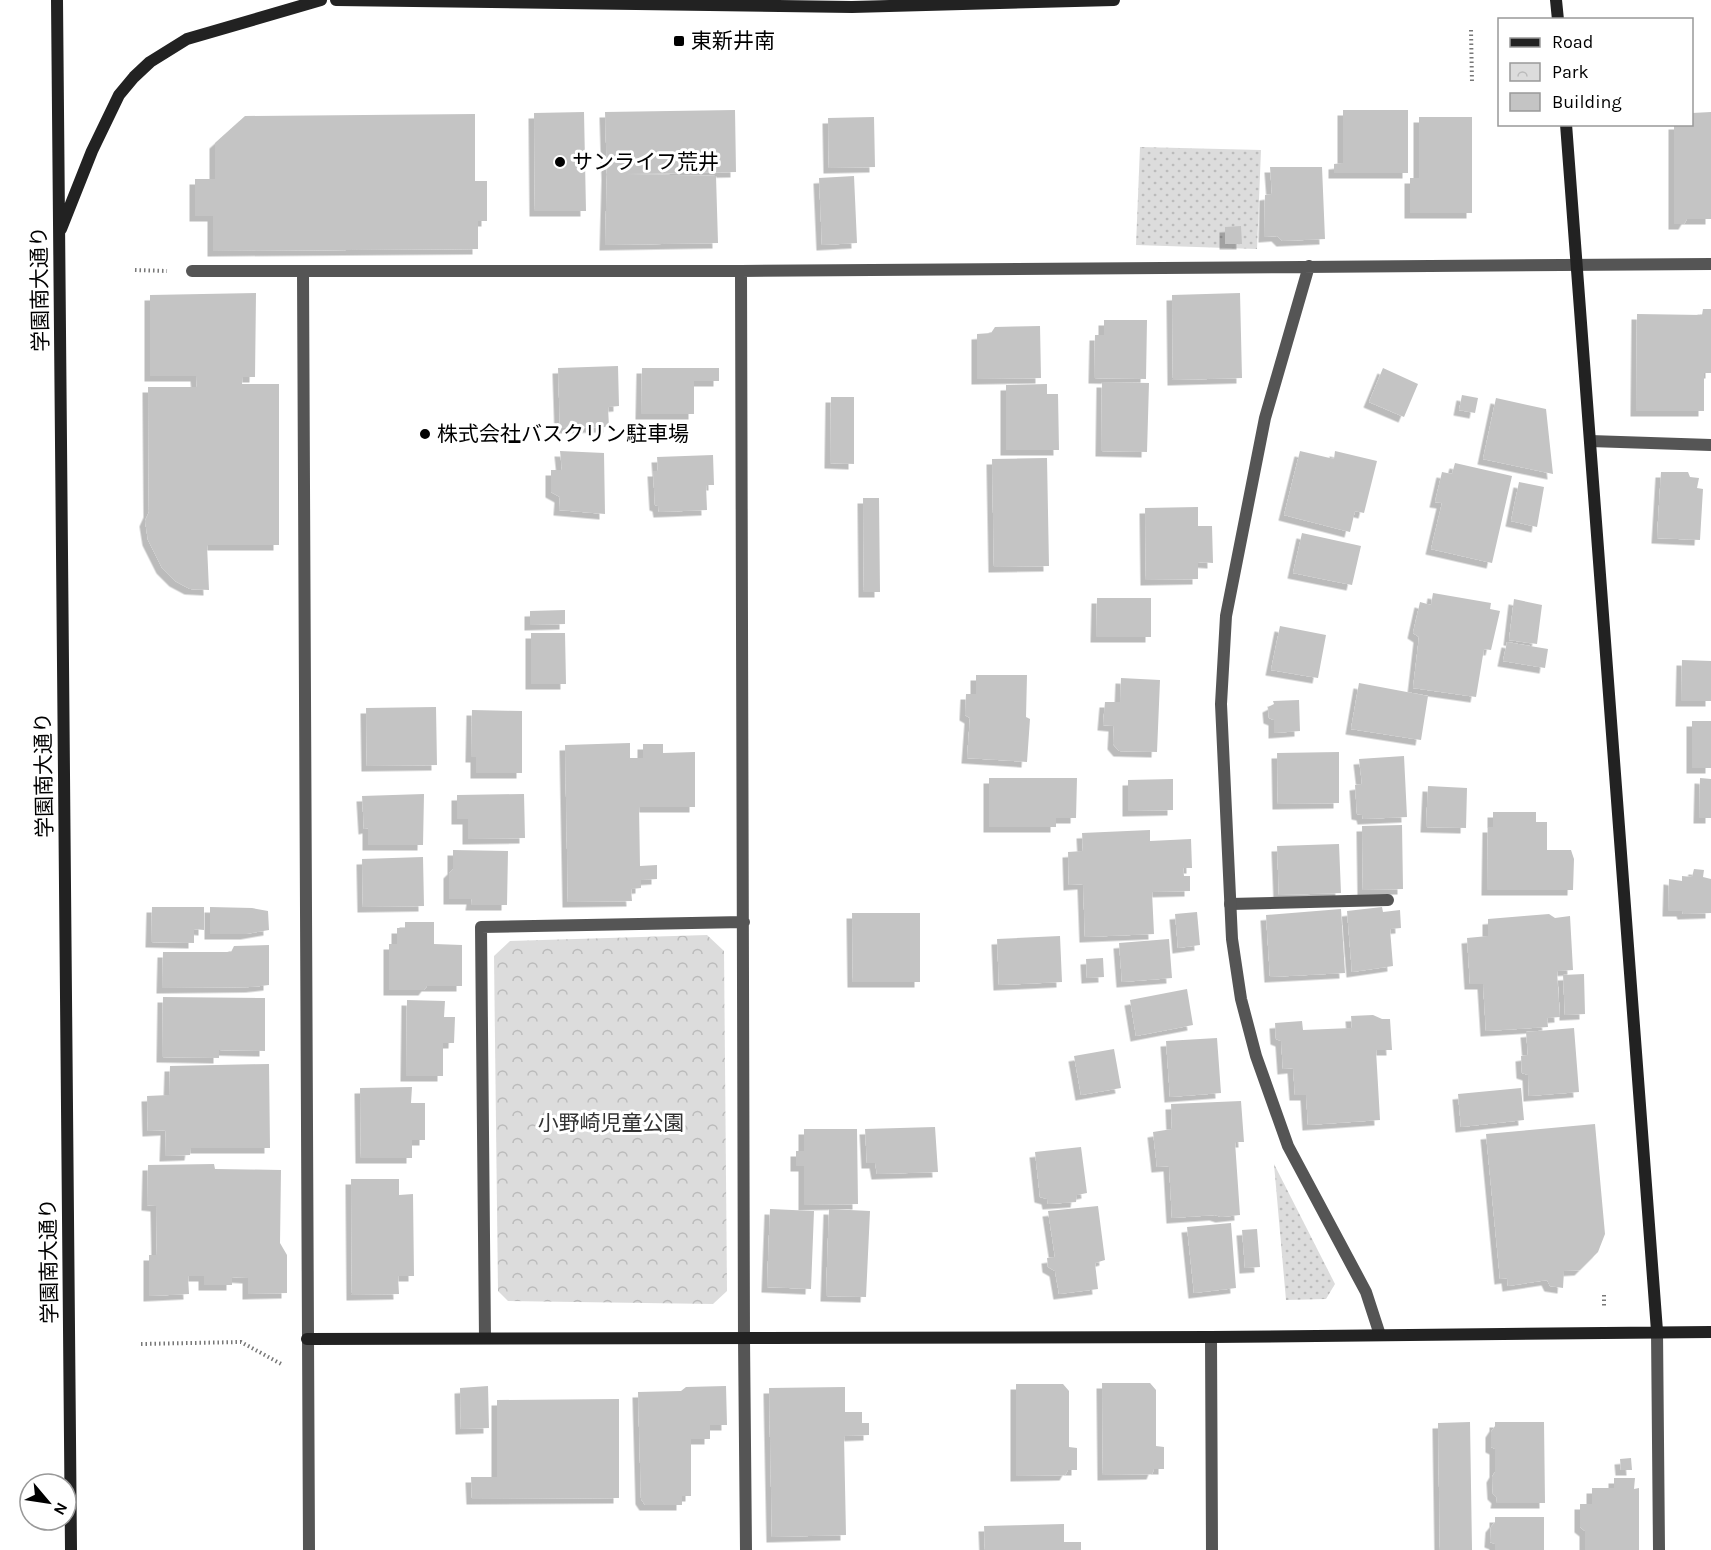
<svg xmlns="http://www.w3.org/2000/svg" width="1711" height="1550" viewBox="0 0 1711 1550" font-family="Karla,'Noto Sans JP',sans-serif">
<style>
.grass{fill:url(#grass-dots)}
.park{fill:url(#park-crowns)}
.building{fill:#c4c4c4;filter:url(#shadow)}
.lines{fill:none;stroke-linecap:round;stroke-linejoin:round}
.path{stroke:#777;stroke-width:4;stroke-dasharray:1.5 3;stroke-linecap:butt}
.lane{stroke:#555;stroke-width:12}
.street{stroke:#555;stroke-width:12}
.secondary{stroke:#222;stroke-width:12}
.poi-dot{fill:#000;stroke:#fff;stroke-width:2}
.labels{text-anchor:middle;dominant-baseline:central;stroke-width:6;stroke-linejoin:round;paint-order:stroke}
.poi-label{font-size:21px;fill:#000;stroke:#fff;text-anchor:start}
.street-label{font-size:21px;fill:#000;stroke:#fff}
.park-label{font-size:21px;fill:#333;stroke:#fff}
</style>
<defs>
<pattern id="grass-dots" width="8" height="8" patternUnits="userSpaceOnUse" patternTransform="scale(1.5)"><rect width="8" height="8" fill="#dcdcdc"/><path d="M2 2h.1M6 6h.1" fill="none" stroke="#bbb" stroke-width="1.8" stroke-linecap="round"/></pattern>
<pattern id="park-crowns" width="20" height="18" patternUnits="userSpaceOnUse" patternTransform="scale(1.5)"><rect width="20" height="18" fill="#dcdcdc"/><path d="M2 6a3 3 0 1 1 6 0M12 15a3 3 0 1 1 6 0" fill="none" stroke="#bbb"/></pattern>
<filter id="shadow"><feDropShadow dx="-5.5" dy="5.5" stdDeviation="0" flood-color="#0004"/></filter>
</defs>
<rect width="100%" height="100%" fill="#fff"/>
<!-- grass -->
<path class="grass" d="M1140 147 1261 150 1257 249 1136 245Z
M1274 1164 1335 1284 1326 1299 1286 1300Z"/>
<!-- park -->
<path class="park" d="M707 935 724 951 727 1291 713 1304 508 1301 498 1291 494 956 510 941Z"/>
<!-- building -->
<path class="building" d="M735 110 736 172 626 174 716 176 718 243 605 245 607 175 605 112Z
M1343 110H1408V173H1334V164L1343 163Z
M584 112 586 211H535L534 113Z
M1711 112V219H1687L1684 224H1674V124H1692V113Z
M475 114V181H487V221H478V249L213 251V216H195V179H215V143L245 116Z
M874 117 875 167 829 168 828 118Z
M1419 117H1472V213H1410V178H1419Z
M1270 167H1322L1325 239 1282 241 1277 236 1264 237 1265 195 1272 194Z
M854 176 857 243 822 245 819 178Z
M1241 226 1242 244H1225V227Z
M256 293 255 377H243L242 384H279V545H207L209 590 190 589 175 581 162 568 148 540 145 521 149 512 148 387H197L196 376H150V295Z
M1240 293 1242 378 1173 380 1172 295Z
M1703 309H1711V373H1704V411H1636L1637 314 1702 315Z
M1104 320H1147L1146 379 1094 378 1095 335H1104Z
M1040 326 1041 378 977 379V334L991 333 995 327Z
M618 366 619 406 608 407 609 427 560 428 558 368Z
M642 368H719V381H694V414H641Z
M1383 368 1418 384 1404 417 1369 402Z
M1102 382 1149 383 1147 452 1101 451Z
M1047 384V394H1058L1059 450H1006V385Z
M1462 395 1478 398 1475 413 1459 410Z
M831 397H854V464L830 463Z
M1496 398 1546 409 1553 474 1483 459Z
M560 451 604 453 605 514 559 510 560 497 551 492V470H562Z
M1300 451 1334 459 1335 451 1377 461 1364 513 1355 511 1350 532 1284 515Z
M713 455 714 485H706L707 510 659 512 658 506 655 505 653 471H658L657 457Z
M1047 458 1049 566 994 567 992 459Z
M1455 463 1512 476 1492 563 1431 549 1442 503 1435 502 1442 472 1452 474Z
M1661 472H1688L1690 477 1699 478 1697 488 1703 489 1700 540 1657 538Z
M1519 482 1544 487 1537 527 1511 521Z
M863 498H879L880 592H864Z
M1198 507V526H1212L1213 563 1198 562V579L1146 580 1145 508Z
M1302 533 1361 546 1352 585 1293 573Z
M1433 593 1491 603 1490 609 1500 611 1491 650 1484 649 1476 697 1413 688 1419 637 1413 633 1420 602 1431 605Z
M1097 598H1151V637H1096Z
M1514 599 1542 605 1537 644 1509 640Z
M565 610V624L530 625V611Z
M1280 626 1326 635 1318 678 1271 670Z
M531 633H565L566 684H531Z
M1507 642 1548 649 1545 668 1503 661Z
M1682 660 1711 661V701H1681Z
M976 675H1027L1026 717 1030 719 1027 762 967 758 970 718 965 715 966 694H976Z
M1121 678 1160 680 1157 752 1119 751 1113 744 1114 726 1103 725 1105 702H1120Z
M1359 683 1428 696 1421 740 1351 729Z
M1299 700 1300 731 1274 733V720L1269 718 1268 707 1274 704 1273 701Z
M436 707 437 765 367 766 366 708Z
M472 710 522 711V773H476V757H471Z
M1692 721H1711V768H1692Z
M630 743V758H643V744H663V753L695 752V807H639L640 866 657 865V879L641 880V888L631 889 632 901 568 902 565 745Z
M1339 752V803L1278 804 1277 753Z
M1404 756 1407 817 1363 819 1362 815 1357 814 1355 785 1362 784 1359 759Z
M989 778H1077L1076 818H1056V827H989Z
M1700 778 1711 779V818H1699Z
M1173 779V810L1128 811V780Z
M1428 786 1467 788 1466 828 1426 827Z
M424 794 423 845H368V828L364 829 362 796Z
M524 794 525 838 468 839V819H457V795Z
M1493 812H1536V822H1547V850H1571L1574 859 1573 890H1487L1488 827H1493Z
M1402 825 1403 889 1363 890 1362 826Z
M1150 830V841L1191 839 1192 868H1183L1184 876H1190V891L1152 892 1154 934 1085 937 1083 884 1069 885 1068 852 1083 851 1082 833Z
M1339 844 1341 893 1279 895 1277 846Z
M453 850 508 851 507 905H471L472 899H449V873L453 869Z
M423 857 424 906 363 907 362 859Z
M1694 869 1704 870 1703 877 1711 879V913L1683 914 1682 911H1668L1669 879 1682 881V876L1692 877Z
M152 907H204V930L194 929V943L151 942Z
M210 907 252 908 268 911 269 930 246 934H210Z
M1382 907 1383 912 1400 910 1401 928 1390 929 1393 966 1352 972 1347 911Z
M1341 909 1345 973 1270 977 1266 915Z
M1197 912 1200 945 1178 948 1175 914Z
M852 913H920V982H853Z
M1549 914 1555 918 1570 916 1573 970 1557 971 1560 1017 1547 1018 1548 1027 1486 1031 1483 984H1470L1467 938 1488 936V919Z
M405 922H434V944L462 945V986H427L424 990H389V944H397V928H405Z
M1060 936 1062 982 999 985 997 939Z
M1169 939 1172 978 1122 982 1119 943Z
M269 945V985L251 987 162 988 163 952H231L234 946Z
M1103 958 1104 977 1087 978 1086 959Z
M1584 974 1585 1014 1565 1015 1563 975Z
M1187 989 1193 1025 1136 1036 1130 1000Z
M163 997 265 998V1051L219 1050V1058L162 1057Z
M407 1000 445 1001 444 1017H455L454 1043H443V1076H406Z
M1373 1015 1382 1019H1390L1392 1050H1376L1380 1120 1308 1125 1306 1095H1295L1293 1068 1283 1069 1281 1041 1276 1039 1275 1023 1302 1021 1303 1030 1352 1028 1351 1016Z
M1574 1028 1579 1092 1529 1096 1528 1075 1522 1073 1521 1056 1528 1055 1526 1032Z
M1217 1038 1221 1093 1170 1097 1166 1041Z
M1114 1049 1121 1088 1081 1095 1074 1056Z
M269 1064 270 1148H191L190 1155 165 1156 166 1130 148 1131 147 1096 169 1095 170 1066Z
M412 1087 411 1103H425V1140H412V1158H361L360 1088Z
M1521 1088 1524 1120 1461 1127 1458 1094Z
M1241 1101 1244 1142H1235L1240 1215 1221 1217 1215 1215 1172 1218 1169 1166 1157 1167 1153 1132 1172 1129 1171 1104Z
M1595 1124 1605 1234 1598 1252 1580 1270 1564 1271 1563 1288 1550 1286 1547 1280 1508 1286 1507 1278 1500 1279 1486 1134Z
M935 1127 938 1172 877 1174 875 1163H867L865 1129Z
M804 1129H857L858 1204 804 1205V1166H796V1151H804Z
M1081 1147 1087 1193 1077 1195 1076 1202 1048 1204 1047 1199 1040 1197 1035 1152Z
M214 1164 215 1169 281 1170 280 1243 287 1255V1293L248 1294V1278L232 1277V1285H204V1276H188L189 1294 149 1296V1255H157L156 1206 147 1205 148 1165Z
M351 1179H399V1195L413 1194 414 1276H398L399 1294 352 1295Z
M1098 1206 1105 1260 1095 1263 1098 1289 1059 1294 1055 1271 1048 1267 1047 1258 1055 1257 1048 1211Z
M770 1209 814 1211 811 1289 767 1287Z
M829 1209 870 1211 866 1297 826 1296Z
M1231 1223 1236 1288 1194 1293 1187 1227Z
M1257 1229 1260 1267 1245 1268 1242 1230Z
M1102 1383H1150L1156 1390V1446L1164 1447V1469H1154L1152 1474 1103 1475Z
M1016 1384H1063L1069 1391V1447L1077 1448V1470H1068L1065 1475 1016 1476Z
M488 1386 489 1428 461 1429 460 1388Z
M726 1386 727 1425H710V1439H691V1496H682V1505H645L641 1499 638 1392 681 1391 686 1387Z
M845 1387V1412H862V1423H869V1435L844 1436 846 1535 772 1537 769 1388Z
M619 1399V1498L472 1499 471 1477H497V1400Z
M1470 1422 1472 1550H1440L1438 1423Z
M1495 1422H1544L1545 1503H1496L1497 1498 1493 1494 1492 1477 1495 1472V1449L1491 1447V1432L1495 1426Z
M1631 1458 1632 1470H1621L1620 1459Z
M1614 1478H1635L1634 1489 1639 1488V1550H1585V1531L1580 1527V1504H1592V1488H1614Z
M1495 1517H1544V1550H1495V1544L1490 1542 1491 1527 1495 1522Z
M1064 1524V1542H1081V1550H985L984 1526Z"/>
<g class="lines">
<!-- path -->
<path class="path" d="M1471 30 1472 82
M135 270 167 271
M1604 1295V1306
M141 1344 241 1342 283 1365"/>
<!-- lane -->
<path class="lane" d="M1230 904 1388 900"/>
<!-- street -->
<path class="street" d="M1309 266 1265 418 1226 616 1221 704 1232 939 1241 999 1256 1056 1288 1146 1366 1292 1380 1335
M192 271H741L1711 264
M741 271 744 1339 746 1550
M303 272 309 1550
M1590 441 1711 445
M1657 1331 1659 1550
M1211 1337 1212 1550
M485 1338 481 927 744 922"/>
<!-- secondary -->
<path class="secondary" d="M57 0 71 1550
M336 0 852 7 1114 0
M1556 0 1558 20
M1566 124 1657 1331
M61 229 92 151 119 95 134 77 150 62 187 39 321 0
M307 1339 1211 1337 1711 1332"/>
</g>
<!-- markers -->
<g class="poi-dot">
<rect x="673" y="35" width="12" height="12" rx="3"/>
<circle cx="560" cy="162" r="6"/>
<circle cx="425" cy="434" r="6"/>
</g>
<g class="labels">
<!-- poi labels -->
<g class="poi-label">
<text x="691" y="41">東新井南</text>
<text x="572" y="162">サンライフ荒井</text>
<text x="437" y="434">株式会社バスクリン駐車場</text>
</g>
<!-- street labels -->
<g class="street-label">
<text transform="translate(40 289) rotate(-91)">学園南大通り</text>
<text transform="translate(44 775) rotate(-91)">学園南大通り</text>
<text transform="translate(49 1261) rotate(-91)">学園南大通り</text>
</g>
<!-- park labels -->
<g class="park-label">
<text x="611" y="1123">小野崎児童公園</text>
</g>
</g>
<!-- legend -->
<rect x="1498" y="18" width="195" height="108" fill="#ffffff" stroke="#999999" stroke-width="1.5"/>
<rect x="1510" y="38" width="30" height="9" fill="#222222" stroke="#999999" stroke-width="1.5"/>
<text x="1552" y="48" font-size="18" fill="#000000">Road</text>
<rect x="1510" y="63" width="30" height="18" fill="url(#park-crowns)" stroke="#999999" stroke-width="1.5"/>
<text x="1552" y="78" font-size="18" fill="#000000">Park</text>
<rect x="1510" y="93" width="30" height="18" fill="#c4c4c4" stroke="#999999" stroke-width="1.5"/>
<text x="1552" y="108" font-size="18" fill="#000000">Building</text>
<!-- north arrow -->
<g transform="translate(48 1502) rotate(119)"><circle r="28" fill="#ffffff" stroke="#999999" stroke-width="1.5"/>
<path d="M0-4.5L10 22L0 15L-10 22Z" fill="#000000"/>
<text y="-9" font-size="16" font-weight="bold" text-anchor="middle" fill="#000000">N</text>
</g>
</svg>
